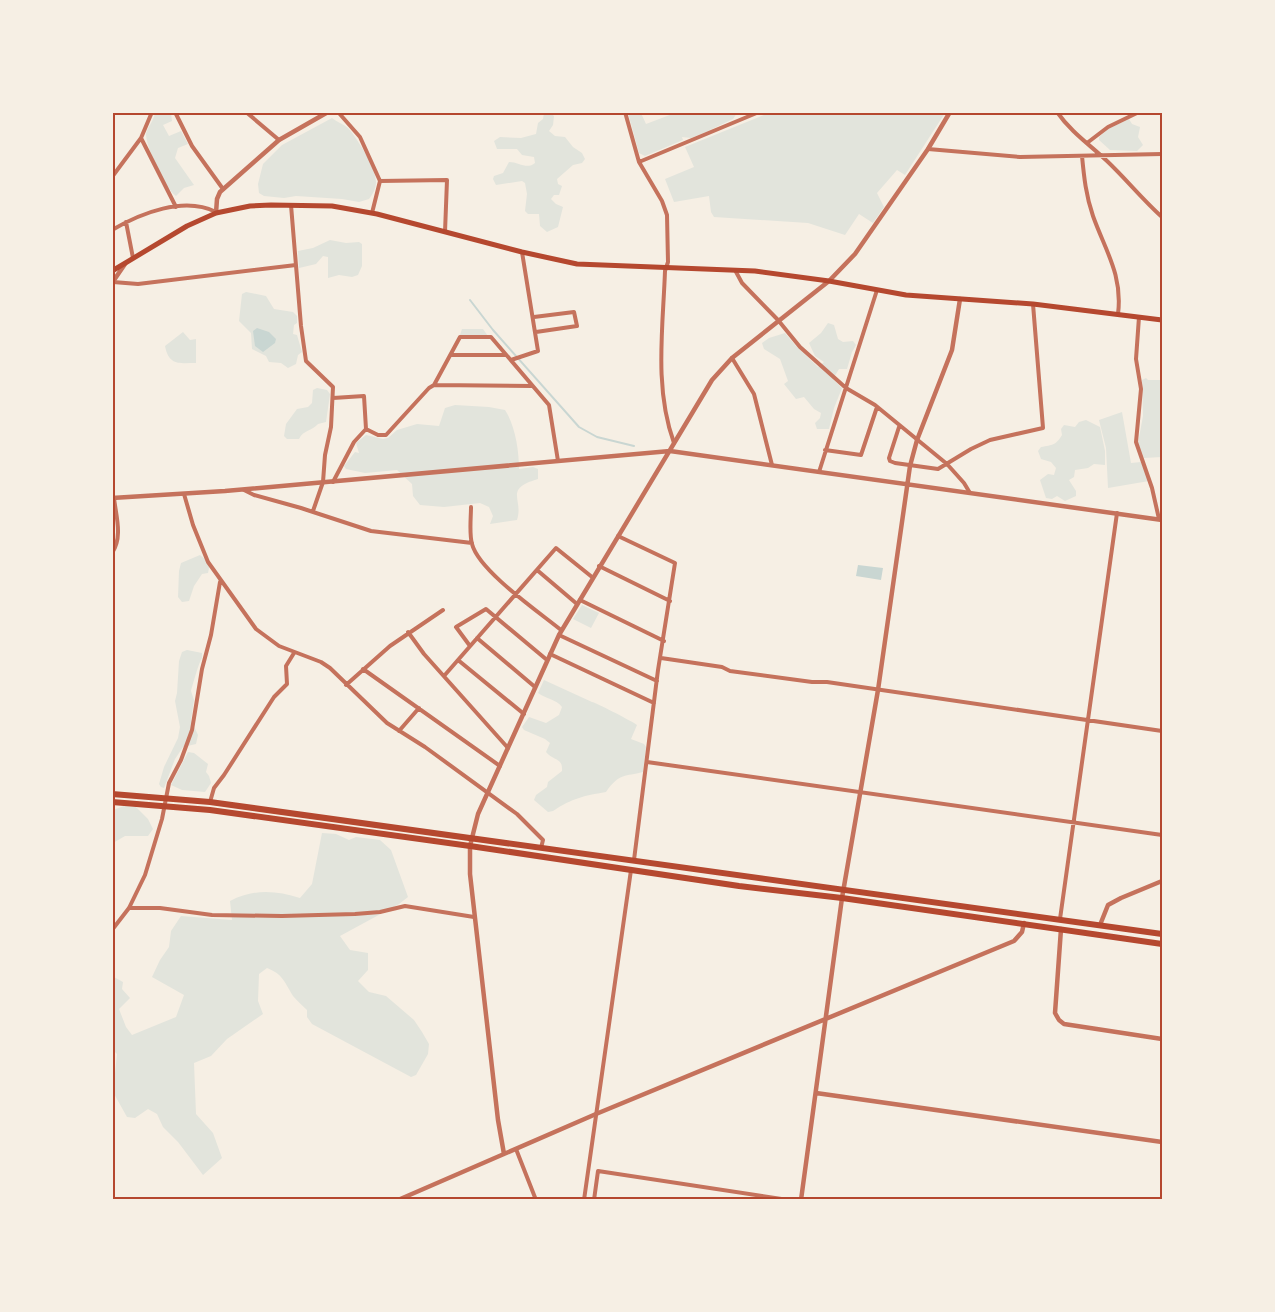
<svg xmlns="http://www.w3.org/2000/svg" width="1275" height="1312" viewBox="0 0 1275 1312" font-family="'Roboto Serif',serif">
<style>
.green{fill:#e2e4dc}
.water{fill:#c9d6d2}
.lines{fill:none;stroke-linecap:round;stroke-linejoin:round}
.stream{stroke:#c9d6d2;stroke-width:2}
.minor{stroke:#c5725c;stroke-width:4}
.tertiary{stroke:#c5725c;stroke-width:4.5}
.secondary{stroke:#b5482f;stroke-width:5}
.trunk{stroke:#b5482f;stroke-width:6}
.neatline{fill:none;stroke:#b5482f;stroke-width:2}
</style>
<rect width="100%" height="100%" fill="#f6efe4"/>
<!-- green -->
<path class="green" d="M155 113H171L172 121 163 125 169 136 181 131 188 144 178 148 175 158 194 185 184 188 176 196C165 189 146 147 146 134 147 128 154 120 155 113Z
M544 113H551L554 116 553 125 549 131 555 136 565 137 573 147 582 153 585 159 582 163 573 165 557 179 558 184 562 186 559 195H554L551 199 556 204 563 207 558 227 547 232 540 226 539 214H528L525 211 527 194 525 183 522 181 496 185 493 179 494 176 503 173 509 162C519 162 527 170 535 163L534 157 522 155 517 149H497L494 141 500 137 521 138 536 134 538 123 543 119Z
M628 113H641L646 124 675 113H737L733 119 706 132 691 138 682 137 683 140 645 156 639 153Z
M769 113V112L945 113 905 175 897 170 877 193 884 207 873 223 859 214 845 235 808 223 714 217 711 212 709 196 674 202 665 179 694 167 685 147Z
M332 118C337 122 343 124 348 128 357 138 376 168 376 182 376 188 373 194 369 199L359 202 342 199 296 196 284 198 264 196 259 193 258 184 263 164 282 145Z
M1129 119 1132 124 1140 127 1138 137 1143 145 1137 151 1110 150 1099 140V137L1108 129Z
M330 240 346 243 359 242 362 244V266L358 275 352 277 339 275 328 278V257L323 256 316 264 299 268 298 251 313 248Z
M246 292 266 296 274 309 293 312 297 316V323L294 325 293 334 297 335 302 352 298 355 296 364 288 368 281 363 269 362 266 356 252 349 251 333 239 321 242 294Z
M828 323 834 325 838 339 843 342 853 341 856 345 852 352 847 369H839L833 379 842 388 834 408 829 429H817L815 423 820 418 821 413 814 409 804 397 796 399 784 384 788 381 780 359 764 349 762 343 769 338 785 333 796 346 818 367 824 362 815 356 809 343 821 333Z
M462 329H483L488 336 460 335Z
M183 332 190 340 196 339V363C179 363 169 366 165 346Z
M1146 378 1148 380H1162V457L1144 458 1138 443 1143 416 1142 380Z
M317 388 327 390 330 394 326 422 318 424C312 431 303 430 299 439H287L284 436 286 424 297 409 308 407 312 403 313 390Z
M455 405 489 407 505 410C515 425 519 450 519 469L533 467 538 469V479C503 489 524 499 517 520L490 524 493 516 489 507 480 503 444 507 420 505 413 496 412 484 397 470 365 473 346 469 344 466 355 452 359 453 356 443 366 435 383 439 388 438 397 430 417 424 439 426 445 408Z
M1122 412 1131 463 1141 462 1149 481 1108 488 1106 448 1099 420Z
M1086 420 1100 427 1105 451V465L1094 464 1088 468 1075 470 1074 477 1069 480 1076 491V496L1065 501 1057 496 1052 499 1046 498 1040 480 1048 474 1054 475 1056 468 1051 462 1041 459 1038 451 1041 447C1053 445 1056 445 1062 435L1061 429 1064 425 1075 427 1079 422Z
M200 555 210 563 208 573 202 574 194 586 189 601 182 602 178 597 179 571 181 563Z
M582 605 599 613 591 628 573 619Z
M187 650 202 653V658C199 662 193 684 191 691L194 700 191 720 198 735 196 744 183 747 175 759 164 788 161 787 159 784 164 767 178 738 180 727 175 701 177 693 179 661 182 652Z
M544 680 592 702C597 703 627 719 634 723L637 725 631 739 644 744 646 747 643 772C625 777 620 772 606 792 583 796 573 798 553 811L548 812 534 800 536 795 547 787 548 782 562 771C563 757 553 761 546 752L550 743 545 739 524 730 522 727 529 717 546 723 559 715 562 707C556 699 546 699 538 693Z
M188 752 194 753 208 764 206 772 209 776 211 783 205 792 182 790 171 785Z
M124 806 136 807 148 819 153 829 148 836H125L113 843V810Z
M322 833 336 834 349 840 356 837 380 840 391 850 408 897 399 904 340 936 350 950 368 953V970L358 981 369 992 386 996 414 1020 422 1032 429 1044 428 1054 416 1075 411 1077 312 1024 307 1017V1010C302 1005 297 1001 293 996 285 983 283 974 267 968L259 974 258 1001 263 1014 227 1039 211 1056 194 1063 196 1114 213 1133 222 1158 203 1175 178 1142 163 1127 157 1114 148 1109 135 1118 127 1117 113 1092 117 1054 113 1050 112 976 123 982 122 989 130 998 119 1009 126 1027 132 1035 176 1017 184 995 152 977 160 960 169 947 171 931 181 916 232 920 230 901C253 889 275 890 300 898L312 884Z"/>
<!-- water -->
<path class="water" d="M257 328 269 332 276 339 275 343 263 352 255 346 253 331Z
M858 565 883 568 881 580 856 576Z"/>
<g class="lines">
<!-- stream -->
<path class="stream" d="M470 300 493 330 579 427 597 437 634 446"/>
<!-- minor -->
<path class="minor" d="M175 112 192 146 223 189
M246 112 279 140
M338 112 360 137 380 181 372 213
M625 112 639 162 662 201 667 215 668 262 665 271C663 328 654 388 674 443
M1057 112C1071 132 1090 145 1107 161 1126 179 1143 200 1162 217
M141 138 176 207
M1087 143 1108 127 1139 112
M928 149 1020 157 1162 154
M1082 156C1084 177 1086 196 1093 216 1105 250 1123 275 1118 314
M639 162 759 112
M112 177 141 138 152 112
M380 181 447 180 445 232
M291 205 301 326 306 361 333 387 331 427 325 455 323 482 313 511
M126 222 133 258
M112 230C141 213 184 196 216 212
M735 270 742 283 778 320 800 347 846 388 875 405 947 464 964 483 970 493
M113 282 138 284 296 265
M534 317 574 312 577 326 536 332
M1139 317 1136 359 1141 389 1136 442 1152 488 1159 519
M451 355H505
M732 358 754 394 772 465
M511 360 538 351 522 252
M532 386 434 385 460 337H491L549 405 558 461
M899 427 889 458 890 461 895 463 938 469 971 449 990 440 1043 428 1033 304
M366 429 378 435H386L429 388 434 385
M825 450 861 455 877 407
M819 472 877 290
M333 482 354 442 366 429 364 396 333 398
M244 490 254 495 301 508 371 531 472 543
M184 494 193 525 208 562 256 629 279 646 321 662 330 668 387 723 425 747 517 814 543 840 541 848
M471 507C471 518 469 533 472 544 479 571 539 612 561 630
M618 536 675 563 658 670 634 860
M112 553C123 537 116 516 114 498
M599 566 670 601
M537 570 577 604
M580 600 664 641
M408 632 424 654 508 748
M559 635 657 681
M477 638 535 687
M470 646 456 627 486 609 547 660
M550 654 654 703
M661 658 722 667 730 671 812 682H827L1162 731
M458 660 524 714
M363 669 500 766
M444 676 556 548 592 577
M346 685 390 646 443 610
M399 731 419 708
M647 762 1162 835
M210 802 214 788 224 775 274 697 287 684 286 666 294 653
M129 908H160L212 915 282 916 355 914 380 912 405 906 474 917
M1060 919 1117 513
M112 930 129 908 145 875 162 819 169 783 181 760 192 730 202 669 211 635 220 582
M516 1149 536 1200
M584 1200 631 870
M594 1200 598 1171 788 1200"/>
<!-- tertiary -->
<path class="tertiary" d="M216 213 217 199 220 192 279 140 328 112
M112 283 125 264
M112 498 225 491 670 451 1162 520
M1100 925 1108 905 1121 898 1162 881
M1061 929 1055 1013 1059 1020 1064 1024 1162 1039
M816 1093 1162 1142
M504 1154 498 1120 470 874V846L478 814 559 635 712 380 732 358 829 281 855 254 928 149 950 112
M398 1200 596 1114 1014 941 1022 932 1024 923
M801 1200 842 898 878 690 910 466 917 440 952 350 960 299"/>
<!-- secondary -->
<path class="secondary" d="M112 271 187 226 216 213 250 206 271 205 332 206 377 214 522 252 577 264 755 271 829 281 906 295 1033 304 1162 320"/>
<!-- trunk -->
<path class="trunk" d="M112 794 210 802 1162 934
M112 802 210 810 470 846 739 886 842 898 1162 944"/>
</g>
<!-- border -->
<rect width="1275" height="1312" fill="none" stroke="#f6efe4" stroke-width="228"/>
<rect x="114" y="114" width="1047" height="1084" class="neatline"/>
</svg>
